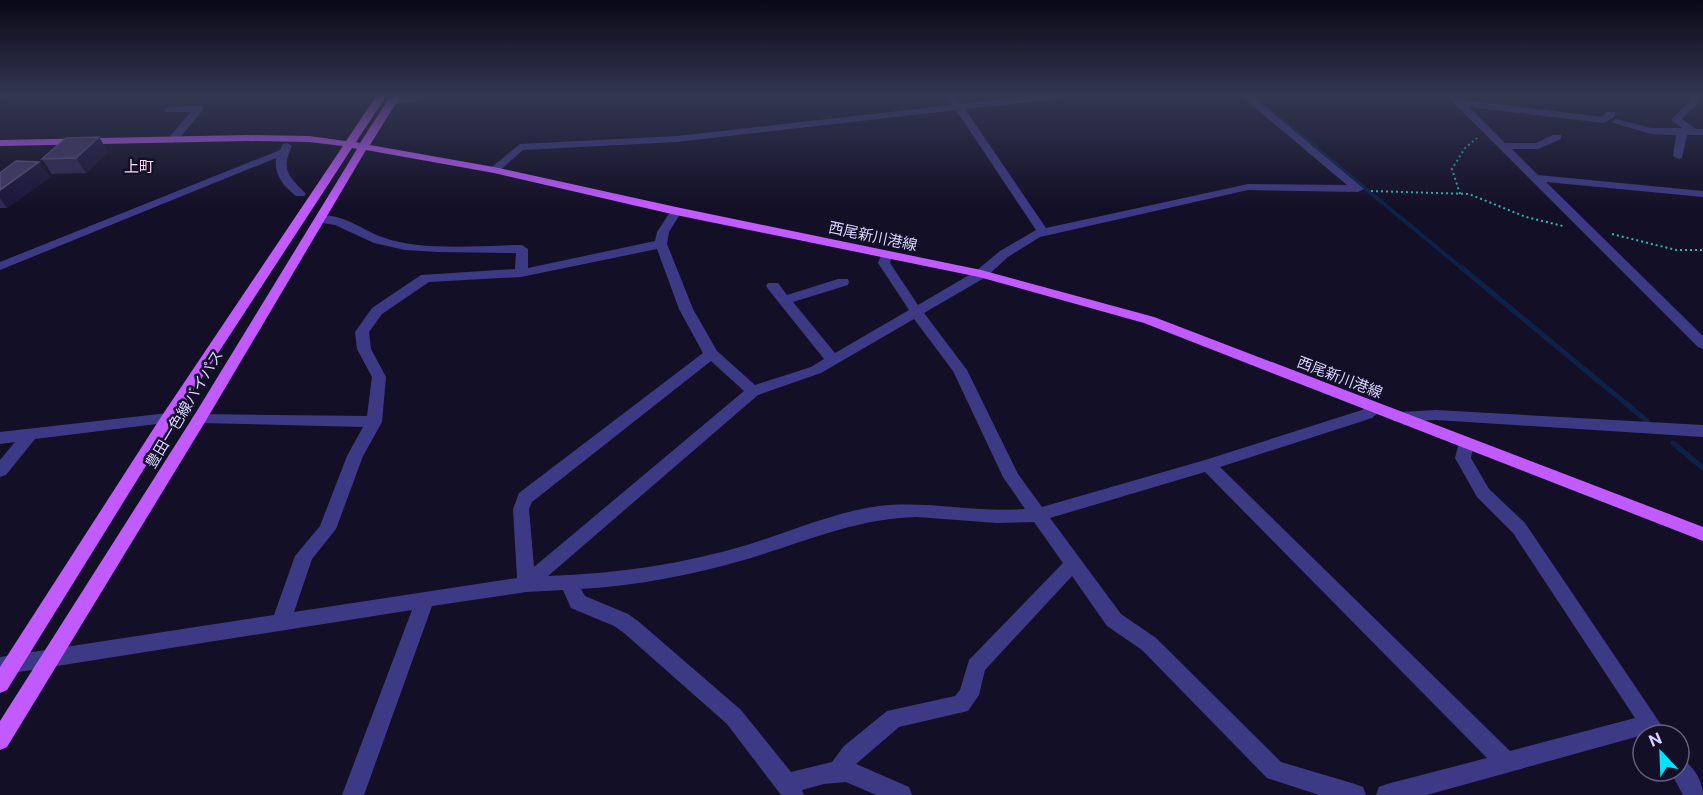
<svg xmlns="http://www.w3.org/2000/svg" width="1703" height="795" viewBox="0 0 1703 795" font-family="'Public Sans','Noto Sans JP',sans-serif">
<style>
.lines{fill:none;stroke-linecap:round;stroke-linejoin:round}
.stream-far1{stroke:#0c2248;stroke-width:4}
.stream{stroke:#0c2248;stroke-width:5}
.path{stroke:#2fb8b0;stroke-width:2;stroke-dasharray:2 3;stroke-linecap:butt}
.minor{fill:#3d3a85;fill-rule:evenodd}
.major{fill:#c25bff;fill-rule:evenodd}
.wall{fill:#312854}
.shaded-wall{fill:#1d163a}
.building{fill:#433a66;stroke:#5a527e;stroke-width:1.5}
.labels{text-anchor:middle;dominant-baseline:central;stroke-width:5;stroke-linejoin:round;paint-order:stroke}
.far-quarter-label{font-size:15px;fill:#ffd6f0;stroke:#130f26}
.street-label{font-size:15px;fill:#d9d4ff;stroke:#130f26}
</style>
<rect width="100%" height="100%" fill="#130f26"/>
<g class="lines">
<!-- stream-far1 -->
<path class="stream-far1" d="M1252 95 1464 270"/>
<!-- stream -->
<path class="stream" d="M1462 268 1647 421
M1673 443 1703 468"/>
<!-- path -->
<path class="path" d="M1371 191 1469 194 1526 217 1563 226
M1460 194 1452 169 1465 148 1477 138
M1612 234 1676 250H1703"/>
<!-- minor -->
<path class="minor" d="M0 95H9L0 101Z
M412 95H427C417 102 398 107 388 101Z
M945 95H955L961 104 1036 95H1071L1066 98 965 109 1046 228 1248 184 1347 185 1240 95H1251L1364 189 1358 192 1248 190 1040 237 1008 257 986 277 924 313 967 370 1018 474 1042 507 1205 460 1362 410 1371 404H1381L1384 408 1372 418 1220 467 1510 751 1635 718 1513 533 1477 497 1455 458 1460 439H1472L1474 443 1471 458 1489 489 1525 523 1668 735H1643L1427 795H1376L1379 787 1387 784 1487 758 1205 472 1050 518 1121 614 1156 638 1281 762 1355 784 1363 787 1366 795H1319L1267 778 1142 650 1107 626 1072 576 985 670 979 695 968 711 899 727 856 764 909 787 912 795H876L846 782 824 784 802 790 804 795H781L727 724 624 633 614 626 571 608 563 590 526 592 432 606 364 795H342L412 610 0 675V657L274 615 295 556 320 526 347 456 363 427 200 423 195 422 192 418 195 414 367 416 372 377 357 349 355 332 372 308 421 275 515 269 516 253 438 252 405 250 374 243 335 225 316 222V216C339 211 361 229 382 237 422 252 480 245 522 245L528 249V268L655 241 657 232 672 209H680L682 211 669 232 667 244 693 309 717 351 755 385 811 367 824 359 768 289 766 286 768 283H778L787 295 838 279H848L849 282 848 285 793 302 835 353 909 310 878 263 882 253H890L892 256 890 263 918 305 976 271 1000 251 1036 230 956 110 677 142 523 150 498 172H490L488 170 520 144 677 136 952 105ZM657 249 679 309 703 353 519 493 513 509 517 578 294 612 312 559 336 529 363 456 382 422 386 377 371 349 369 332 382 314 429 282 521 277ZM914 319 953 371 1003 477 1025 509C976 513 928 500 879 506 834 512 790 532 747 545 683 564 615 574 548 576L758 395 821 373ZM711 361 744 391 534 567 529 509 532 502ZM917 517 997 523 1034 522 1063 563 969 660 960 690 955 696 887 711 844 746 832 762 791 772 741 710 638 621 628 614 585 596 581 589C636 586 691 575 744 560 802 543 856 518 917 517Z
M1446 95H1457L1462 100 1602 117 1607 112H1615V116L1604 123 1469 107 1505 143H1536L1553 135H1561V139L1538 149H1512L1538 175 1703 191V197L1546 182 1703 336V349L1698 347Z
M1538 95H1548V96L1543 99Z
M1688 95H1698L1700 101 1682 119 1696 129H1703V135H1687L1682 158 1678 159 1673 156 1676 135 1651 134 1611 122 1616 119 1651 128H1682L1671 120 1690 101Z
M199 105 203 106V110L177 141H169V137L191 112H165V108Z
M287 143 292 146C280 171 290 177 306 194L304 196H296C283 186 274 175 276 158L0 270V262L280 150 283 144Z
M1436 410 1703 425V437L1436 420 1399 422 1394 421 1391 417 1394 413 1399 412Z
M168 413 173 414 176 418 173 422 35 439 6 475 0 477V460L15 442 0 444V432Z
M1679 758C1692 763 1703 781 1703 795H1683L1670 771H1679Z"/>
<!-- major -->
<path class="major" d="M377 95H387L356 142 360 143 391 95H401L370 145 494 167 676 207 981 270 1154 317 1703 527V541L1144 323 979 277 676 215 494 173 366 150 205 422 7 747 0 750V721L195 414 357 149 352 148 173 422 7 690 0 693V667L163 414 343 146 309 142 247 141 0 146V140L247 135 309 136 346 141Z"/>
</g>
<!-- wall -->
<path class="wall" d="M99 137 108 152 86 173 52 174 42 159Z
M0 172 50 177 7 208H0Z"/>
<!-- shaded-wall -->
<path class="shaded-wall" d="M99 137 108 152 86 173 76 158Z
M39 162 50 177 7 208 0 198V190Z"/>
<!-- building -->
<path class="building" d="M99 137 76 158 42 159 66 138Z
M16 161 39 162 0 190V173Z"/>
<!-- sky -->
<linearGradient id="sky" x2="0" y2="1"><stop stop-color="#0a0815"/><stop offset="0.46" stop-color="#333752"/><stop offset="1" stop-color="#333752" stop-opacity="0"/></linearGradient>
<rect width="1703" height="207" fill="url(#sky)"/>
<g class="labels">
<!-- far-quarter labels -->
<g class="far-quarter-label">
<text x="139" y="166">上町</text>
</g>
<!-- street labels -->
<g class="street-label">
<text transform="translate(873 236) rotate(12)">西尾新川港線</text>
<text transform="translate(1340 377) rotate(21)">西尾新川港線</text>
<text transform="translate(184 409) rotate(-59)">豊田一色線バイパス</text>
</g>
</g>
<!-- north arrow -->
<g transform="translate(1661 753) rotate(337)"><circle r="28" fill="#130f26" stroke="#625e7d" stroke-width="1.5"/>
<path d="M0-4.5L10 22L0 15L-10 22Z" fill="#00e5ff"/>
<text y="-9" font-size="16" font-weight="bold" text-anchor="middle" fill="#d9d4ff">N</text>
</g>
</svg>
